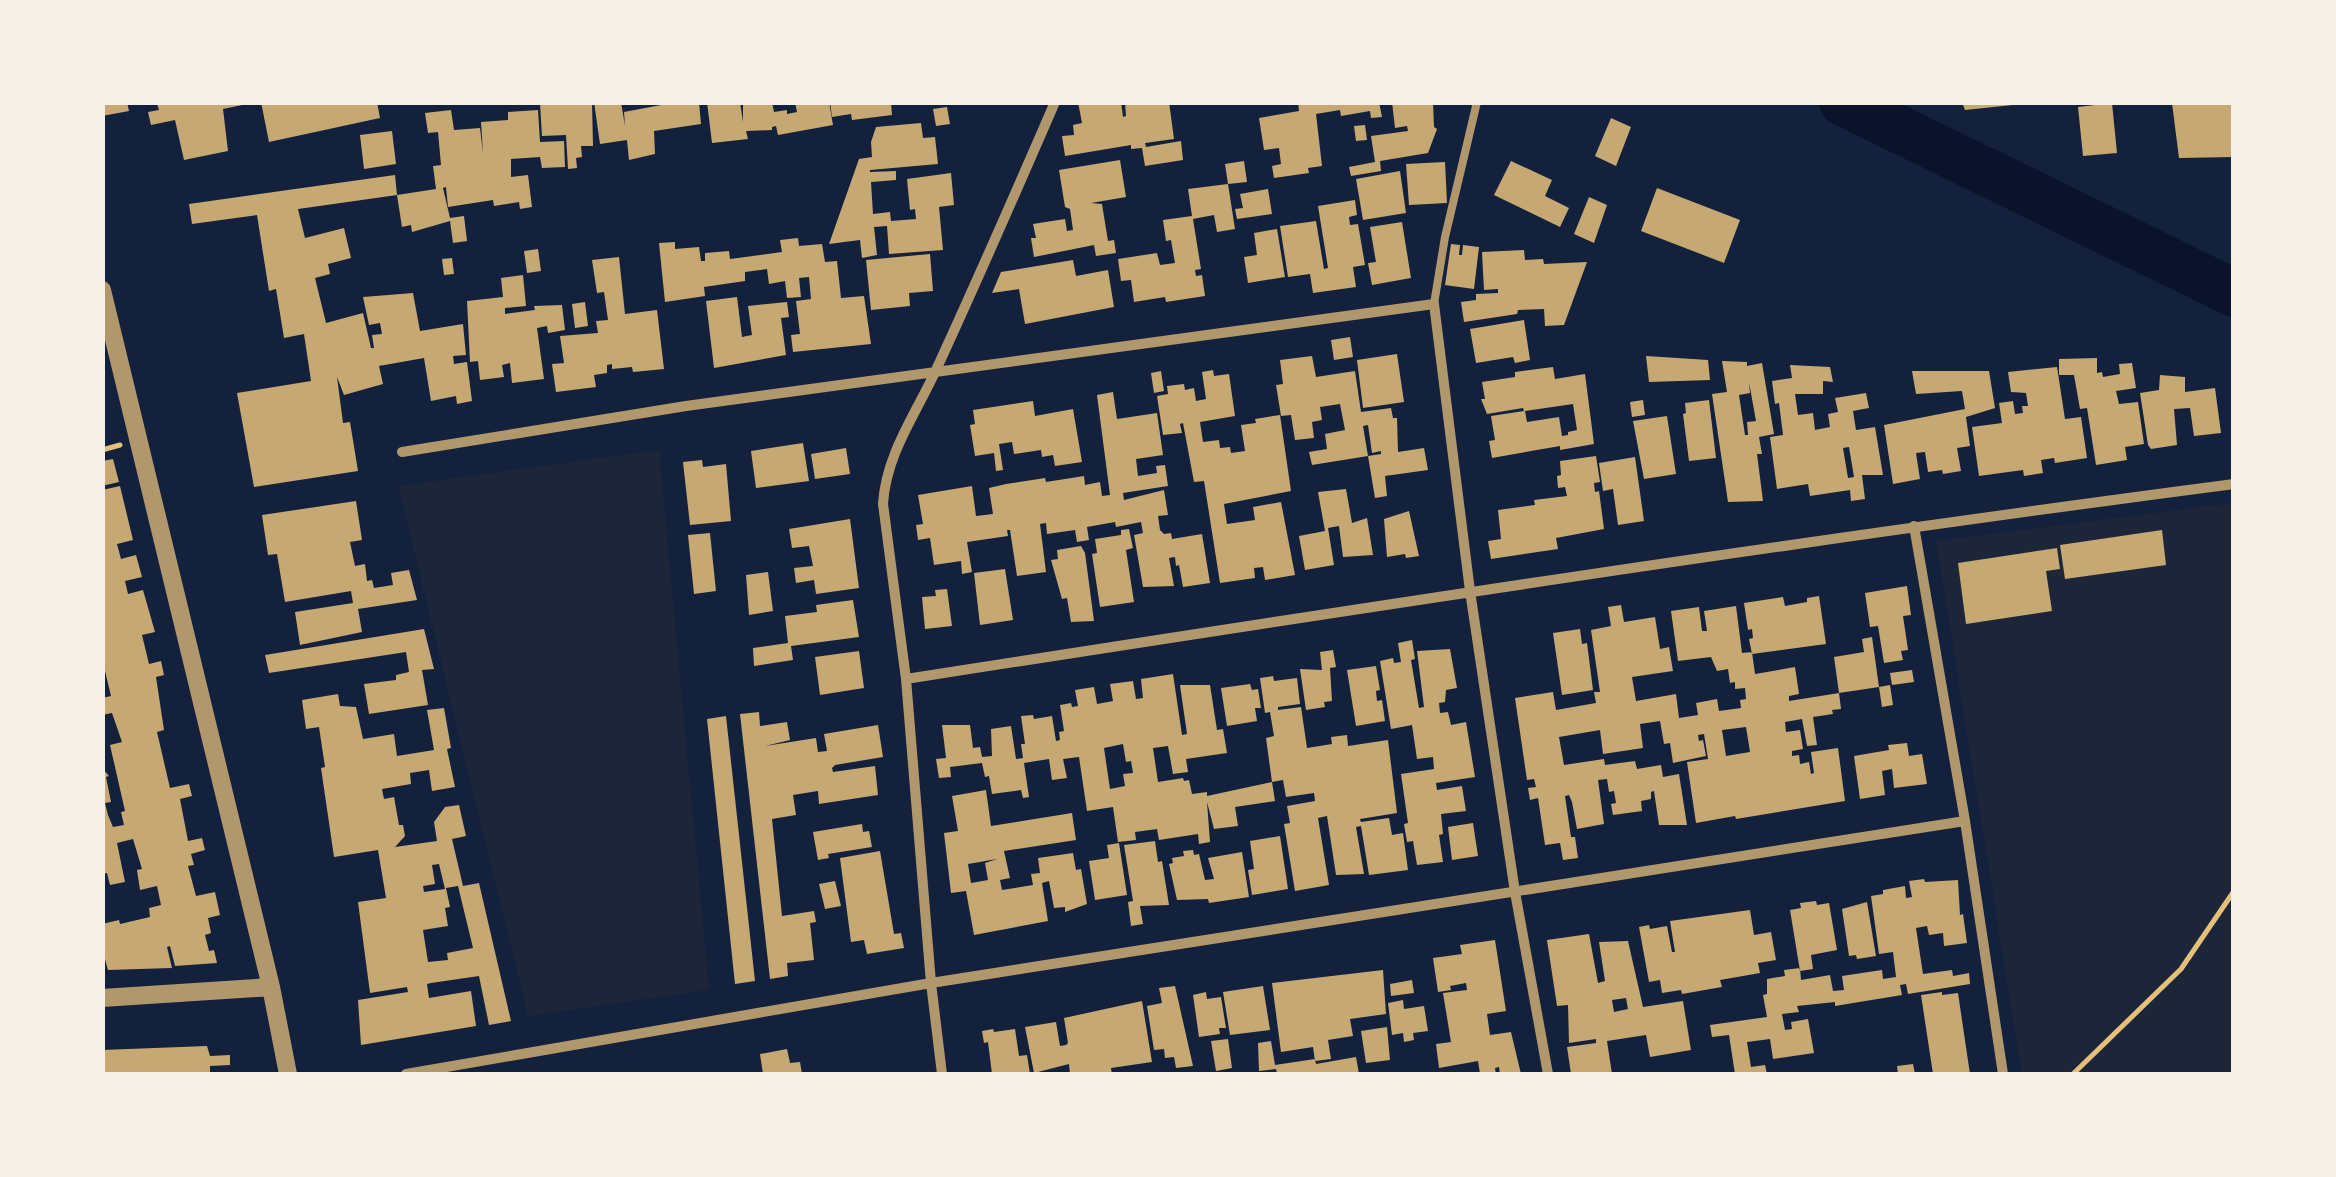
<svg xmlns="http://www.w3.org/2000/svg" width="2336" height="1177" viewBox="0 0 2336 1177" font-family="'Roboto Condensed',sans-serif">
<style>
.green{fill:#1d2539}
.lines{fill:none;stroke-linecap:round;stroke-linejoin:round}
.river{stroke:#0b132b;stroke-width:48}
.building{fill:#c6a872;fill-rule:evenodd}
.path{stroke:#e5c07b;stroke-width:5}
.service{stroke:#b1986c;stroke-width:8}
.minor{stroke:#b1986c;stroke-width:10}
.tertiary{stroke:#b1986c;stroke-width:18}
</style>
<rect width="100%" height="100%" fill="#14213d"/>
<!-- green -->
<path class="green" d="M659 450 709 990 528 1016 398 486Z
M2233 503V1074H2022L1936 541Z"/>
<g class="lines">
<!-- river -->
<path class="river" d="M1843 102 2234 293"/>
</g>
<!-- building -->
<path class="building" d="M102 102H127L129 111 102 116Z
M164 102H247V104L223 109 228 151 184 160 175 120 151 125 148 112 159 110 157 104Z
M261 102H377L380 118 269 142Z
M592 102 593 146H581L582 157 576 158 577 168 568 169 566 135 542 136 540 104Z
M594 102H621L625 126 624 112 677 102H699L701 124 654 131 655 154 629 160 627 140 600 144Z
M707 102H740L743 122V102H772L774 112 787 110V114L797 112 795 102H829L833 125 778 135 776 126 772 127V130L746 131 748 139 712 143Z
M830 102H891L892 115 852 120 851 114 832 117Z
M1078 102H1121L1123 117 1126 116 1125 102H1169L1174 139 1145 143 1146 147 1181 141 1183 160 1145 166 1142 148 1131 149V145L1065 156 1062 136 1074 135 1073 125 1082 123Z
M1298 102H1379L1382 117 1371 118 1370 111 1341 116 1340 110 1316 114 1322 166 1308 168 1309 173 1274 178 1272 166 1281 164 1279 148 1264 150 1259 118 1299 111Z
M1392 102H1433L1434 127 1437 129 1428 153 1380 161 1381 171 1351 176 1349 167 1375 162 1371 136 1408 131 1407 126 1395 128Z
M1962 102H2013V105L1965 110Z
M2234 102V157L2179 158 2172 103Z
M2112 103 2117 153 2083 156 2078 107Z
M947 107 950 124 936 126 933 109Z
M451 110 454 130 480 128 483 153 481 122 508 120V112L538 110 540 142 564 141 565 167 542 168 540 157 511 159V177L528 175 532 207 520 209 519 202 494 206 493 200 448 207 446 187 443 188 450 218 464 216 467 241 453 243 450 221 412 232 411 225 402 227 397 195 436 189 433 166 441 165 438 132 428 133 425 113Z
M1611 118 1631 127 1616 166 1595 156Z
M921 123 923 138 935 137 938 164 870 170V172L896 171V180L871 182 873 214 890 212 891 221 916 219 915 209 910 210 907 179 951 173 954 205 939 207 943 250 889 254 887 226 874 227 877 255 862 258 860 240 829 244 859 159 872 157 871 142 876 127Z
M1365 125 1367 140 1356 141 1354 126Z
M392 131 396 164 364 169 360 135Z
M1120 160 1126 197 1091 203 1102 204 1108 241 1114 240 1116 253 1096 256 1094 245 1034 257 1031 238H1036L1033 224 1065 219 1067 231 1073 230 1070 209 1065 207 1059 170Z
M1244 161 1247 182 1228 184 1225 164Z
M1511 161 1552 180 1545 196 1569 208 1560 227 1494 195Z
M1445 162 1447 203 1409 205 1406 164Z
M1400 171 1406 213 1363 220 1356 179Z
M395 175 397 195 298 209 305 238 344 228 351 258 328 264 330 274 315 278 326 323 363 313 371 348H374L372 335 382 334 380 323 369 325 363 297 413 293 420 331 463 324 466 355 453 356 454 364 467 362 472 401 457 404 456 396 431 401 424 358 379 366 383 384 344 395 337 377 343 423 350 422 358 471 254 487 237 393 311 381 304 334 284 338 276 289 269 291 257 215 192 224 189 204Z
M1228 184 1235 229 1217 232 1214 215 1193 219 1201 269 1195 270 1196 276 1202 275 1205 296 1166 302 1165 297 1134 302 1131 280 1121 281 1118 259 1157 253 1160 265 1175 263 1171 240 1166 241 1163 220 1192 216 1188 189Z
M1657 188 1740 220 1724 263 1641 231Z
M1268 189 1272 214 1237 219 1235 209 1243 208 1240 194Z
M1589 197 1607 205 1594 243 1574 234Z
M1355 200 1357 215 1349 217 1350 225 1358 224 1365 265 1353 267 1356 287 1313 293 1310 274 1288 277 1280 226 1316 221 1324 269 1328 268 1318 206Z
M1402 222 1411 278 1372 285 1368 263 1376 262 1370 227Z
M1277 229 1285 277 1248 283 1244 257 1257 255 1254 233Z
M798 238 799 246 822 244 825 262 837 261 841 298 864 296 871 344 793 352 791 335 800 334 796 301 811 299 809 277 799 278 801 297 787 298 785 281 769 284 767 269 745 272V281L704 287 705 296 665 302 659 243 675 242V249L699 247 701 261H705V253L729 251 730 259 782 252 780 240Z
M1451 244 1460 245 1459 255H1462L1463 245 1479 247 1474 289 1445 285Z
M538 249 541 271 527 273 524 251Z
M1524 250 1525 260 1543 259 1544 264 1587 262 1564 325 1545 326 1544 309 1518 310 1517 314 1464 322 1461 302 1476 300V294L1498 293V289L1484 290 1482 252Z
M930 254 933 291 909 293 910 306 871 310 866 260Z
M619 257 625 314 657 310 664 369 633 372 632 367 612 369V364L607 365V373L594 375 596 387 556 392 552 364 564 363 560 336 598 333 596 321 608 320 604 292 597 293 592 260Z
M452 258 454 274 444 275 442 259Z
M1073 260 1076 276 1108 270 1114 307 1025 324 1019 289 992 293 1001 272Z
M523 275 526 306 505 308V314L535 310 534 306 562 305 565 330 548 333 547 326 537 328 544 379 512 383 510 363 502 365 504 377 480 380 478 361 470 362 467 301 503 297 501 278Z
M737 297 742 337 752 335 748 306 787 302 789 317 781 318 786 355 714 368 706 301Z
M585 302 588 326 575 328 572 304Z
M1524 320 1530 360 1515 363 1513 357 1476 363 1470 329Z
M1350 337 1353 357 1334 360 1331 340Z
M1397 354 1404 402 1363 408 1357 360Z
M1312 356 1316 377 1355 371 1361 412 1391 408 1393 418H1397L1398 452 1424 448 1428 470 1385 476 1387 496 1375 498 1368 456 1381 454V451L1372 453 1368 425 1363 426 1368 456 1312 465 1309 452 1327 449 1325 434 1345 430 1340 404 1320 407 1322 420 1312 422 1314 438 1295 440 1291 415 1281 416 1276 385 1283 384 1280 360Z
M1646 356 1708 360 1710 380 1649 382Z
M2097 358V373L2102 372 2103 377 2120 374 2119 364 2132 363 2136 388 2116 391 2119 404 2138 402 2144 444 2125 447 2127 460 2096 465 2087 408 2080 409 2074 375H2059V359Z
M1722 361 1747 362V366L1762 363 1774 434 1759 437 1762 454H1757L1763 501 1728 502 1712 394 1727 392ZM1749 382 1756 421 1747 422 1748 435H1745L1739 395 1750 393Z
M1790 365 1830 367 1833 382 1823 381V394H1795L1798 415 1813 413 1815 430 1830 427 1828 414 1838 412 1835 398 1866 393 1869 408 1853 411 1856 430 1875 427 1883 475H1862L1865 499 1851 501 1850 490 1810 496 1808 484 1777 489 1770 437 1783 435 1779 403 1775 404 1772 381 1792 378ZM1849 447 1854 477 1848 478 1843 448Z
M1553 367 1555 379 1585 374 1594 444 1560 450V446L1492 458 1489 441 1495 440 1491 416 1524 411 1523 408 1487 414 1481 399H1485L1482 382 1515 377V372ZM1573 404 1577 430 1568 432V435L1562 436 1559 417 1527 422 1525 411Z
M2057 367 2065 419 2081 417 2087 458 2055 463 2054 458 2041 460 2043 473 2024 476 2023 470 1979 476 1972 427 2002 423 1999 403 2013 401 2015 414 2023 413 2022 406H2028L2026 393 2011 392 2008 372Z
M1213 370 1214 376 1229 374 1235 416 1200 422 1203 442 1219 440 1220 448 1230 447 1231 453 1245 451 1241 425 1256 423 1255 419 1280 415 1291 491 1224 504 1227 524 1255 520 1253 507 1281 502 1295 575 1265 580 1263 567 1254 568 1255 578 1220 583 1204 481 1194 482 1183 423 1180 424 1182 433 1163 435 1157 396 1168 394 1167 386 1184 384 1185 390 1194 388 1196 401 1206 399 1202 372Z
M1161 371 1164 391 1154 393 1151 373Z
M1912 371H1989L1995 408 1966 417 1970 446 1957 448 1961 471 1943 474 1942 470 1928 472 1925 452 1916 453 1920 479 1893 484 1884 425 1965 409 1962 391 1916 394Z
M2160 375 2185 377V392L2215 388 2221 433 2194 436 2190 408 2174 409 2177 445 2151 449 2148 445 2140 393 2159 390Z
M1113 392 1117 419 1157 413 1163 455 1136 459 1138 476 1157 473 1156 466 1165 465 1168 486 1123 493 1124 500 1164 490 1168 515 1158 516 1160 530 1164 534 1171 533 1172 539 1202 534 1210 583 1183 587 1179 565 1176 566 1175 557 1169 558 1174 586 1143 587 1134 535 1143 533 1141 522 1116 527 1115 522 1087 527 1089 540 1077 542 1075 530 1047 534 1046 523 1040 524 1046 572 1017 576 1010 530H1007L1008 536 967 542 972 572 962 574 961 561 934 565 930 538 918 540 916 525 923 524 918 495 972 486 976 516 993 514 989 488 1006 484 1045 478 1046 482 1084 476 1085 485 1100 482 1102 496 1110 495 1097 395Z
M1643 400 1645 415 1632 417 1630 402Z
M1709 400 1716 458 1689 461 1683 414 1686 413 1685 403Z
M1033 401 1035 416 1073 409 1082 462 1055 466 1053 455 1042 457 1041 450 1014 454 1012 442 999 444 1003 470 996 471 994 453 975 456 970 425 975 424 973 410Z
M1667 416 1676 474 1644 479 1633 421Z
M803 443 809 481 756 488 751 451Z
M846 448 850 474 815 479 811 454Z
M1596 456 1600 482 1594 483 1595 492 1599 491 1604 529 1556 538 1558 549 1491 559 1488 541 1501 539 1498 510 1535 505 1534 500 1567 496 1565 487 1558 488 1557 476 1561 475 1560 461Z
M1635 457 1644 521 1618 525 1613 489 1603 491 1599 463Z
M113 459 119 482 102 486V461Z
M702 460 703 467 726 464 731 521 690 525 683 462Z
M120 486 133 540 117 544 121 559 136 555 142 577 125 581 128 594 143 590 155 632 142 635 149 664 161 661 164 675 156 677 164 730 157 732 170 788 189 784 192 796 180 799 188 841 202 838 205 850 191 854 194 865 188 866 196 896 215 892 220 915 208 918 211 933 205 935 209 951 214 950 217 963 175 966 170 946 167 947 172 968 108 970 102 949V924L119 920 120 924 150 917 149 908 161 905 157 886 140 890 137 870 142 869 133 839 117 843 125 882 110 885 107 873 102 874V768L109 776 106 777 111 802 105 803 108 815 113 827 124 825 121 812 125 811 110 745 122 742 112 713 102 715V698L111 696 105 671 102 672V490Z
M1346 489 1352 523 1367 518 1373 555 1343 557 1339 526 1328 528 1334 565 1305 570 1299 536 1325 531 1318 492Z
M356 501 362 540 350 542 355 566 365 564 367 581 372 580 374 588 393 585 391 573 409 570 417 600 358 609 362 632 300 645 295 612 353 603 351 591 285 602 277 554 268 555 262 515Z
M1409 511 1419 556 1406 558 1405 554 1387 557 1384 519Z
M850 519 859 588 816 594 814 580 796 583 794 568 813 566 809 546 792 548 789 529Z
M1129 529 1133 548 1126 550 1134 602 1100 607 1092 554 1097 553 1095 539 1121 535V530Z
M2162 530 2166 565 2065 579 2060 545Z
M710 533 716 591 694 594 688 535Z
M1081 546 1085 553 1094 621 1071 622 1067 598 1062 599 1051 560 1058 559 1057 550Z
M2057 548 2060 569 2046 571 2052 611 1966 624 1958 563Z
M1005 569 1013 620 980 625 974 573Z
M768 572 773 611 749 615 746 575Z
M1907 586 1911 615 1903 616 1908 650 1901 651 1903 660 1884 663 1878 626 1870 627 1865 593Z
M947 589 952 626 925 629 922 597 936 596 935 590Z
M1819 596 1826 644 1752 654 1749 639 1753 638 1752 629 1748 630 1744 603 1783 597 1785 606 1807 602V598Z
M853 600 859 637 791 646 793 660 754 666 753 648 788 643 785 616 817 612 816 605Z
M1621 605 1624 622 1655 617 1660 649 1669 647 1673 671 1632 677 1636 701 1676 694 1679 718 1698 715 1696 703 1717 699 1719 711 1741 708 1740 700 1746 699 1745 688 1735 689V682L1730 683 1728 669 1717 671 1711 657 1678 661 1671 611 1699 607 1702 631H1707L1704 611 1736 606 1742 653 1752 652 1755 674 1795 667 1799 694 1789 696V701L1839 693 1841 709 1832 710 1833 714 1813 717 1817 745 1807 746 1802 719 1785 722 1786 732 1800 730 1803 749 1792 751V756L1799 755 1800 764 1809 762 1811 774 1814 773 1811 752 1838 748 1845 801 1736 819 1735 816 1696 823 1687 762 1708 759 1704 734 1698 735 1699 741 1703 740 1706 756 1673 763 1670 743 1664 744 1660 721 1640 724 1643 748 1603 754 1600 730 1559 737 1564 765 1604 759 1605 765 1635 761 1637 769 1661 765 1663 777 1679 774 1687 825H1659L1654 791 1651 792V799L1641 801 1642 811 1613 815 1611 804 1616 803 1614 791 1609 792 1607 779 1598 780 1604 824 1577 829 1572 802 1569 795 1565 796 1571 837H1575L1578 858 1563 860 1560 843 1545 845 1538 798 1530 800 1528 788 1536 787 1534 779 1527 780 1515 698 1553 692 1556 710 1596 703 1594 692H1600L1591 630 1611 626 1608 607ZM1746 727 1750 752 1726 756 1722 730Z
M424 629 434 669 422 670 428 705 369 714 364 684 396 680V675L409 672 406 652 269 673 265 655Z
M1580 629 1582 644 1587 643 1593 690 1562 695 1553 633Z
M1872 637 1879 687 1839 693 1834 657 1864 652 1862 639Z
M1412 640 1415 659 1411 660 1419 708 1424 707 1417 651 1450 649 1457 688 1446 690 1445 702 1439 703 1440 713 1448 712 1451 725 1466 722 1475 777 1436 783 1437 790 1462 786 1466 811 1441 814 1443 834 1439 835 1443 862 1417 865 1413 841 1407 842 1404 824 1408 823 1401 774 1434 769 1433 757 1417 759 1412 725 1391 729 1380 661 1393 658 1394 663 1401 662 1398 643Z
M1333 650 1336 667 1330 668 1332 701 1324 702 1325 707 1306 710 1300 669 1322 670 1320 652Z
M859 651 864 688 820 695 815 657Z
M1376 666 1380 690 1376 691 1377 701 1382 700 1385 721 1356 726 1347 670Z
M1912 670 1914 682 1892 685 1890 673Z
M1173 674 1182 735 1187 734 1180 685H1210L1217 730 1223 729 1227 753 1186 759 1188 772 1173 774 1168 746 1153 748 1158 782 1183 778 1184 781 1189 780 1192 794 1207 792V796L1272 782 1275 801 1235 807 1238 826 1214 829 1207 802 1210 842 1199 844 1198 834 1159 840 1157 829 1135 832 1136 840 1118 842 1113 807 1087 811 1079 757 1063 759 1067 778 1052 780 1049 759 1024 763 1029 797 1023 798 1021 790 992 794 989 776 985 777 982 763 950 767 951 777 939 778 936 759 946 758 942 725H970L973 748 980 747 982 757 992 756 991 729 1011 726 1016 759 1023 758 1021 744H1025L1021 716 1033 715 1034 719 1052 716 1056 741 1060 740 1059 732 1064 731 1060 705 1071 703 1072 707 1078 706 1075 690 1094 687 1097 704 1113 701 1110 684 1133 681 1136 699 1143 698 1141 679ZM1123 744 1126 762 1131 761 1133 773 1123 774 1125 786 1110 789 1104 748Z
M1273 676 1274 681 1297 678 1300 704 1278 707V710L1301 707 1307 748 1332 744 1331 737 1347 735 1348 746 1388 740 1397 813 1360 819 1361 822 1389 818 1392 835 1403 833 1408 870 1369 875 1361 826 1356 827 1364 874 1336 875 1327 816 1318 818 1329 885 1295 891 1284 824 1290 823 1287 806 1315 801 1314 793 1286 797 1283 780 1272 782 1266 738 1274 736 1270 712 1265 713 1260 678Z
M1250 684 1252 690 1258 689 1261 708H1255L1257 721 1227 726 1221 688Z
M1890 685 1893 705 1882 707 1879 687Z
M338 694 340 706 356 707 363 739 394 734 397 756 434 750 427 710 444 708 451 748 447 749 455 787 432 791 429 770 410 773 411 784 382 789 384 799 394 797 399 825H403L405 836 395 847 437 841 434 822 445 807 459 805 466 836 452 839 463 886 479 883 511 1021 489 1025 479 976 431 983 427 984 429 998 471 991 476 1026 361 1045 358 1000 408 992 407 987 370 993 358 902 386 898 378 850 334 857 321 768 325 767 319 727 306 729 302 700ZM439 864 445 889 424 892 423 886 435 884 432 865ZM458 886 473 948 447 953 448 960 428 962 423 930 448 926 445 908 450 907 446 888Z
M759 712 760 726 787 722 790 740 765 746 816 738 818 752 827 751 824 734 878 725 883 757 835 765 832 768 833 772 875 766 878 795 819 804 818 791 793 795 796 815 772 819 782 916 814 911 816 922 810 923 814 960 787 963 788 976 770 979 740 714Z
M726 716 755 981 735 984 707 719Z
M1907 743 1909 756 1922 754 1927 784 1894 788 1892 769 1882 771 1885 795 1860 799 1854 756 1889 750 1888 745Z
M986 790 991 826 1072 813 1076 840 1004 851 1010 878 1000 880 1002 890 1033 885 1031 874 1040 873 1038 858 1073 853 1076 870 1081 869 1087 904 1065 912V907L1054 908 1049 881 1042 883 1048 921 974 935 966 891 951 893 944 833 958 831 952 796ZM997 859 985 863 988 880 971 883 968 864Z
M1473 823 1478 856 1452 860 1448 827Z
M862 824 863 832 869 831 872 847 828 854 829 858 818 860 813 832Z
M1280 836 1288 889 1252 895 1248 870 1254 869 1250 841Z
M1155 841 1158 862 1162 861 1169 905 1140 906 1143 924 1131 926 1128 902 1133 901 1124 845Z
M1119 843 1127 895 1095 900 1089 861 1109 858 1107 845Z
M1193 850 1194 855 1199 854 1205 880 1214 879 1208 858 1242 852 1249 897 1209 903 1208 899 1177 900 1169 864 1173 863 1172 858 1184 856 1183 851Z
M880 851 894 934 901 933 904 948 867 954 864 940 851 942 840 858Z
M1924 879 1925 882 1958 880 1960 915 1963 914 1967 943 1944 946 1943 933 1929 935 1927 926 1916 928 1923 974 1952 970 1953 976 1969 973 1970 984 1908 994 1906 984 1900 985 1902 995 1835 1006V1002L1797 1006 1799 1012 1782 1014 1785 1030 1792 1029 1791 1022 1808 1019 1814 1053 1773 1059 1770 1039 1747 1042 1751 1067 1765 1065 1767 1074H1735L1729 1035 1712 1037 1710 1025 1767 1017 1763 995 1767 994V979L1785 976 1784 970 1800 968 1801 980 1830 975 1833 991 1844 990 1842 976 1882 970 1883 979 1896 977 1893 952 1879 954 1871 896 1883 894V890L1905 886 1906 898 1912 897 1909 881Z
M835 881 841 906 825 909 819 884Z
M1816 901 1817 905 1829 903 1837 950 1811 955 1813 969 1800 971 1790 910 1801 908 1800 903Z
M1867 902 1876 956 1857 959 1856 955 1849 956 1842 909Z
M1750 910 1754 935 1771 932 1776 960 1758 963 1760 973 1720 980 1722 987 1682 994 1681 990 1662 993 1660 980 1649 982 1639 927 1649 925 1650 929 1667 926 1672 952H1675L1670 921Z
M1589 934 1598 983 1605 981 1599 942 1628 941 1643 1007 1683 1001 1691 1050 1650 1057 1646 1035 1607 1041 1612 1074H1571L1567 1047 1596 1043V1039L1569 1043 1568 1005 1557 1006 1547 940ZM1626 998 1628 1009 1614 1012 1612 1000Z
M1495 940 1506 1011 1487 1014 1490 1035 1511 1032 1521 1074H1500L1499 1067 1495 1068 1496 1074H1480L1478 1061 1439 1068 1436 1044 1451 1042 1443 993 1467 990 1466 983 1450 986 1451 990 1438 992 1433 958 1462 954 1460 945Z
M1383 970 1386 1014 1350 1019 1353 1036 1328 1040 1331 1059 1315 1061 1313 1047 1281 1052 1272 983Z
M1412 980 1414 993 1391 996 1390 984Z
M1175 986 1193 1066 1176 1068 1174 1057 1165 1058 1164 1049 1154 1050 1147 1006 1162 1003 1159 988Z
M1263 986 1270 1030 1230 1035 1223 992Z
M1206 992 1207 999 1221 997 1226 1028H1219L1220 1034 1199 1037 1193 995Z
M1942 992V995L1958 993 1970 1074H1933L1921 995Z
M1403 1000 1404 1009 1424 1006 1428 1031 1413 1033 1414 1040 1404 1042 1403 1033 1392 1035 1388 1003Z
M1142 1001 1152 1062 1111 1068 1112 1074H1070L1069 1064 1034 1073 1025 1027 1056 1022 1060 1046 1066 1045 1068 1043 1064 1018Z
M1387 1027 1390 1060 1366 1063 1361 1031Z
M993 1029 994 1032 1015 1029 1019 1056 1027 1055 1030 1074H992L988 1042 984 1043 982 1031Z
M1228 1039 1232 1068 1216 1071 1211 1041Z
M1271 1041 1275 1065 1315 1059 1316 1064 1356 1057 1359 1074H1277L1276 1069 1259 1071 1258 1043Z
M207 1046 210 1056 230 1055V1065L210 1066V1074H102V1050Z
M787 1049 790 1063 800 1062 802 1074H763L760 1054Z
M1913 1064 1915 1074H1898L1897 1066Z"/>
<g class="lines">
<!-- path -->
<path class="path" d="M102 450 120 445
M2073 1074 2181 969 2234 891"/>
<!-- service -->
<path class="service" d="M1434 304 1445 237 1477 102"/>
<!-- minor -->
<path class="minor" d="M402 452 686 406 1434 304 1470 591 1515 892 1548 1074
M1914 526 1965 821 2003 1074
M906 679C1348 610 1790 542 2234 484
M406 1074 931 983 1965 821
M942 1074 931 983 906 679 883 504C886 454 916 414 936 370 977 281 1016 192 1055 102"/>
<!-- tertiary -->
<path class="tertiary" d="M102 290 271 987 288 1074
M102 998 271 987"/>
</g>
<!-- border -->
<rect width="2336" height="1177" fill="none" stroke="#f6f1e7" stroke-width="210"/>
</svg>
